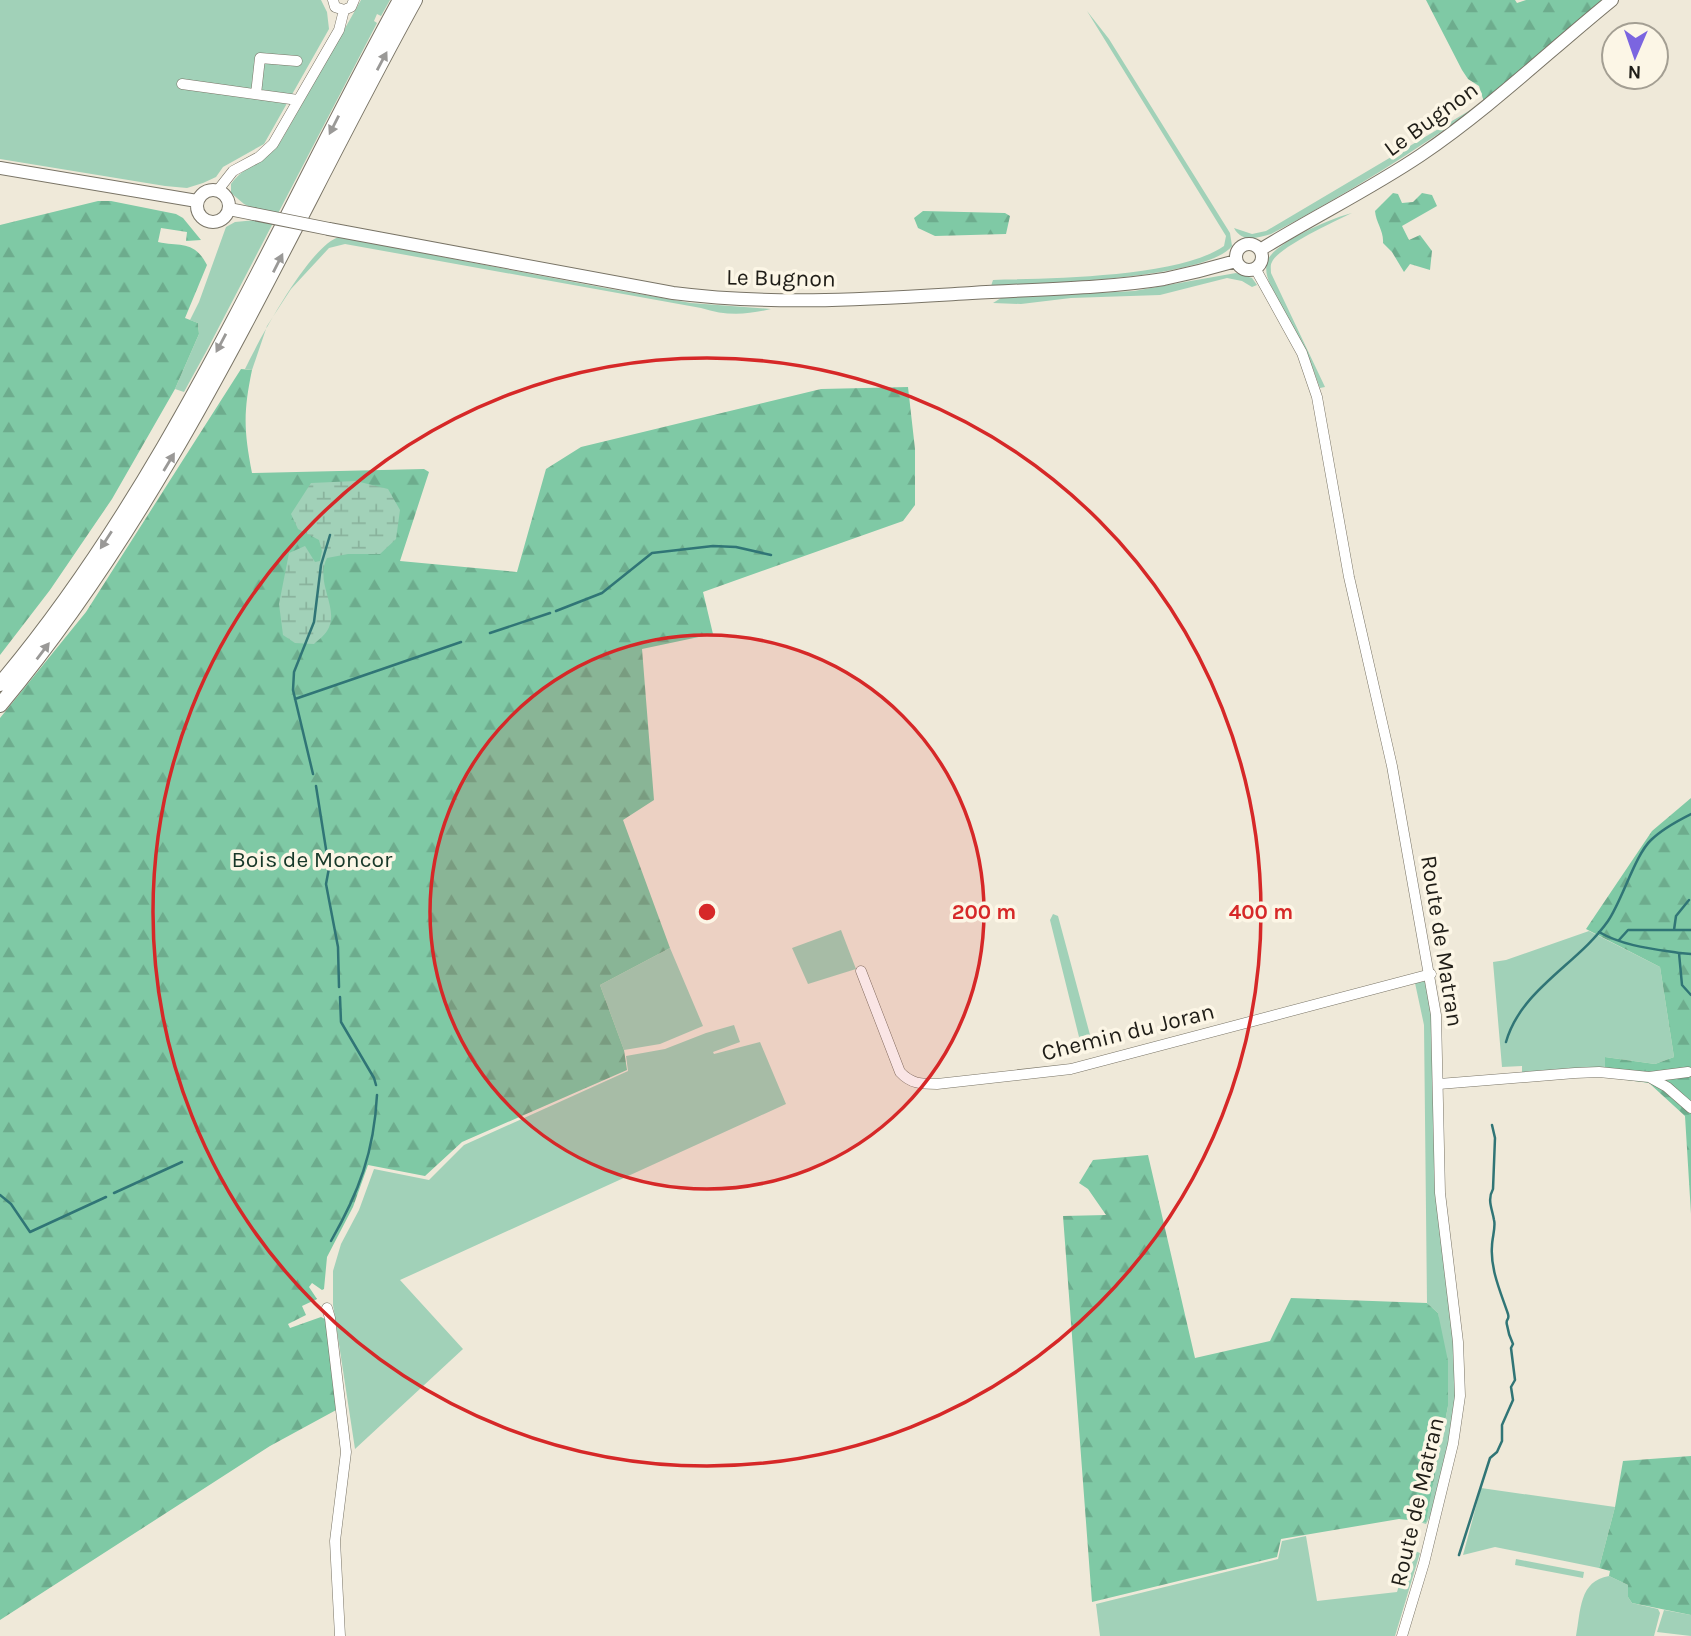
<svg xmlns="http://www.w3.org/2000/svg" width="1691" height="1636" viewBox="0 0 1691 1636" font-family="Karla,sans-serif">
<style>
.green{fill:#a1d1b8}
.forest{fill:url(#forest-firs)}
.wetland{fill:url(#wetland-marsh)}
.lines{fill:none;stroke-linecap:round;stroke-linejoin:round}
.stream{stroke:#307576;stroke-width:2.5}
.minor-casing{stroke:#797466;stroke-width:11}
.major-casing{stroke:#797466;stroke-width:14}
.highway-casing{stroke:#797466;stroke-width:16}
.minor{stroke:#fff;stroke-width:10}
.major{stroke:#fff;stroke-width:12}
.highway{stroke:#fff;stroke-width:14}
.major-bridge-casing{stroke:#797466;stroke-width:14;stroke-linecap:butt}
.major-bridge{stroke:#fff;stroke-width:12}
.oneway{fill:#9a9997}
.ring{fill:none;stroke:#d62828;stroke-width:3.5}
.labels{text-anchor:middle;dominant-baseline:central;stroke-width:7;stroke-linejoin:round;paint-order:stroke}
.street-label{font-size:23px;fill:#1f1d17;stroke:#fcf6e6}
.park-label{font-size:23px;fill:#173829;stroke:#fcf6e6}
.centre{fill:#d62828;stroke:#fcf6e6;stroke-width:3.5}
.ring-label{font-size:21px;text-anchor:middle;font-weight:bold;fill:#d62828;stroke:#fcf6e6;stroke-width:7;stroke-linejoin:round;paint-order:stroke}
</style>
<defs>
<pattern id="forest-firs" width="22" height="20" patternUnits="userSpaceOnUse" patternTransform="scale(1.75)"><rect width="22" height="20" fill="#7fc9a5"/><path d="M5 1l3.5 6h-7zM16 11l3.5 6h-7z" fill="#6dac8d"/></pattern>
<pattern id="wetland-marsh" width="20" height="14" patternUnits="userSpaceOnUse" patternTransform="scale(1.75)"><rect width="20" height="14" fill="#a1d1b8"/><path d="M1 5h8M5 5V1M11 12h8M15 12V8" fill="none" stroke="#8ab39d"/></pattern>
</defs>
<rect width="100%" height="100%" fill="#efe9d9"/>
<!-- green -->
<path class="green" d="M0 0H321L327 12 329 29 264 144 223 167 216 177 203 183 187 188 165 186 0 159Z
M361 0H390L381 16 377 14 374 21 377 23 207 350 184 392 175 389 199 334 198 323 190 320 199 302 226 227 235 222 256 220 252 208 244 204 231 193V184C244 165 265 163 281 141Z
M1087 11 1109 39 1230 233 1232 246C1206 279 1037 284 991 286L993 280C1051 278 1178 278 1224 246L1226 236Z
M1484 102C1416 151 1345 195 1271 234 1257 238 1242 243 1234 228L1252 234 1266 231Z
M1352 213C1337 220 1277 248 1272 262 1270 265 1271 269 1271 273L1325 387 1320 388 1310 361 1270 284C1267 277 1265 270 1267 262 1272 243 1334 217 1352 213Z
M339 237 605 288 691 303 771 309C746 315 726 316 701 308L345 244 329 248 291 289 267 326 252 370 245 369C259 340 309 246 339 237Z
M1236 273 1252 278 1257 285 1252 287 1242 281 1227 278 1160 295 1071 298 1021 304 993 303 1001 298 1134 291Z
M1053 914 1058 916 1093 1046 1089 1050 1082 1049 1050 920Z
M841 930 856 969 808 984 792 948Z
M1589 931 1660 967 1674 1057 1655 1064 1605 1057V1070L1522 1073V1066L1502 1067 1493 962 1506 960Z
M670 948 703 1026 660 1044 624 1050 600 985Z
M1422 980 1427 983 1435 1039 1456 1395 1449 1446 1431 1514 1426 1524 1416 1521H1426L1448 1406 1438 1313 1427 1303 1424 1025 1415 983Z
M734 1025 740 1042 713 1052 714 1054 760 1042 786 1104 400 1280 463 1349 355 1449 333 1305V1271L341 1244 359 1210 374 1169 429 1180 464 1145 628 1071 626 1056 665 1049 706 1033Z
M1481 1488 1615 1507 1599 1568 1495 1547 1463 1555Z
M1306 1536 1317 1601 1397 1592 1410 1549 1420 1553 1395 1636H1100L1096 1604 1278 1559 1282 1541Z
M1516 1559 1584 1572 1583 1578 1515 1565Z
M1609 1576 1628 1585V1597L1632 1603 1658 1609 1660 1613 1654 1636H1576C1581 1610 1579 1581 1609 1576Z
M1664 1610 1691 1615V1636L1657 1632Z"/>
<!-- forest -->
<path class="forest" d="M1426 0H1515L1517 3 1526 0H1612L1484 102 1479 86 1468 79 1462 70Z
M1393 193 1398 194 1402 203 1413 202 1422 193 1432 195 1437 206 1402 226 1409 240 1420 235 1432 251 1430 270 1410 264 1404 272 1392 252 1383 243C1384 231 1376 223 1375 211Z
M98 201H111L176 214 183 218 201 240 186 241 187 232 161 228 158 242C181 247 194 240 207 265L185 318 198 323 199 334 175 389 112 499 50 590 0 655V225Z
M923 211 1005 213 1010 216 1006 234 935 236 918 228 914 218Z
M241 369 252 370C243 413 244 431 252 473L424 469 429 472 400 561 517 572 546 469 581 447 821 389 908 387 915 449V505L903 521 703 592 713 634 642 649 654 800 623 820 670 948 600 985 624 1050 627 1070 462 1142 425 1176 368 1165 353 1207 327 1257 324 1289 322 1290 312 1283 309 1287 317 1299 302 1306 306 1315 288 1324 290 1328 321 1317 325 1319 338 1409 270 1446 0 1620V718L86 612Z
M1691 798V1214L1685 1116 1649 1083 1605 1077V1057L1655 1064 1674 1057 1660 967 1586 929 1652 831Z
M1148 1155 1195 1358 1270 1341 1291 1298 1427 1303 1438 1313 1448 1361V1406L1426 1522 1399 1519 1281 1539 1277 1557 1092 1602 1063 1216 1106 1215 1088 1189 1079 1183 1093 1160Z
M1691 1456V1615L1632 1603 1628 1597V1585L1609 1576 1610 1571 1599 1568 1615 1507 1623 1461Z"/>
<!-- wetland -->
<path class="wetland" d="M356 481 388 489 400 510 396 539 380 554H348L327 558C314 583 341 609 327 631 324 636 318 640 314 644L295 643 283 635 279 604 289 553 305 546 315 562 320 561 322 551 319 540 298 529 291 514 311 483Z"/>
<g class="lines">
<!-- stream -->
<path class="stream" d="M556 611 602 593 652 553 713 546 736 547 771 555
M490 633 550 613
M295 699 461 642
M313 774 293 690 294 672 314 622 321 565 330 535
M316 786 329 868 326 884 338 947 339 987
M1674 930 1676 916 1689 900
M1599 932C1623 946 1653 949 1679 953L1682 985 1691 995
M1619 940 1628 930H1691
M1680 953 1691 954
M340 997 341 1022 374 1078 376 1085
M1506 1042C1521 989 1578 964 1608 921 1622 901 1635 855 1651 840 1662 829 1677 821 1691 814
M114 1193 182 1162
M0 1195 11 1204 30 1232 106 1197
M331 1241C359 1192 374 1152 377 1095
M1459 1555 1490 1458 1497 1452 1502 1441V1425L1513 1400 1511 1387 1515 1380 1511 1348 1513 1344C1510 1338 1508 1332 1507 1325 1505 1318 1510 1321 1508 1314 1501 1293 1490 1269 1492 1246 1492 1238 1496 1227 1494 1220 1492 1208 1487 1200 1493 1189L1495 1138 1492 1125"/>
<!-- minor casing -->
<g class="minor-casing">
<path id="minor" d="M333 0 335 7 344 10 351 7 354 0
M182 84 298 100
M256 94 260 58 297 61
M218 190 233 171 259 157 273 144 339 30 344 10
M1255 268 1302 353 1317 397 1349 577 1392 766 1436 1015 1440 1193 1458 1342 1460 1396 1453 1444 1424 1563 1402 1636
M861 971 900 1072C911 1084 921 1084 937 1084L1071 1069 1431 974
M1649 1077 1667 1087 1691 1108
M1439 1084 1575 1073 1599 1072 1649 1077 1688 1072
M327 1308 330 1318 346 1452 335 1541 340 1636"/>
</g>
<!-- major casing -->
<g class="major-casing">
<path id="major" d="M0 168 197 201
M197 206a16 16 0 1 1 32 0a16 16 0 1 1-32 0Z
M229 209 254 214
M329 229 673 293C775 306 870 299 972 293 1036 289 1101 289 1164 279 1188 274 1212 268 1236 261
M1236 257a13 13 0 1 1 26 0a13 13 0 1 1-26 0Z
M1260 250C1313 217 1369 190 1421 155 1489 109 1548 52 1612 0"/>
</g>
<!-- highway casing -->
<g class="highway-casing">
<path id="highway" d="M0 684C171 481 273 231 400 0
M0 705C177 493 283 239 415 0"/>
</g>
<!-- minor -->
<use href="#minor" class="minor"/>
<!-- major -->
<use href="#major" class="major"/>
<!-- highway -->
<use href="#highway" class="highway"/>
<!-- major-bridge casing -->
<g class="major-bridge-casing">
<path id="major-bridge" d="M254 214 329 229"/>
</g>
<!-- major-bridge -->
<use href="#major-bridge" class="major-bridge"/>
</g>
<!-- one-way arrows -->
<defs><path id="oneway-solid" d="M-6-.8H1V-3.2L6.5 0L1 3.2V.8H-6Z" transform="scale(1.75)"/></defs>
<g class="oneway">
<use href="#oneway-solid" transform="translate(382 61) rotate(-62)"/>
<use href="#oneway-solid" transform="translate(334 125) rotate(117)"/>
<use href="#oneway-solid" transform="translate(278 263) rotate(-63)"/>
<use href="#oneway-solid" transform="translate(221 343) rotate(118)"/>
<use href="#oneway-solid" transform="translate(169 462) rotate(-59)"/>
<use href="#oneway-solid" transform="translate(106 540) rotate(123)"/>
<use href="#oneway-solid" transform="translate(43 651) rotate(-53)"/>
</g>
<!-- distance rings -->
<circle cx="707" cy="912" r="277" fill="#d62828" fill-opacity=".12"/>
<g class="ring">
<circle cx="707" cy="912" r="277"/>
<circle cx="707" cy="912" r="554"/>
</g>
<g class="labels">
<!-- street labels -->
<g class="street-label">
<text transform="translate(1431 119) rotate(-36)">Le Bugnon</text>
<text transform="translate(781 278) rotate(1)">Le Bugnon</text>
<text transform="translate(1442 941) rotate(81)">Route de Matran</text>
<text transform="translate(1128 1032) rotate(-14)">Chemin du Joran</text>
<text transform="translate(1417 1502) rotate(-77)">Route de Matran</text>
</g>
<!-- park labels -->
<g class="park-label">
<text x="312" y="859">Bois de Moncor</text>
</g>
</g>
<circle cx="707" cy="912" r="10" class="centre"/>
<g class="ring-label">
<text x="984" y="919">200 m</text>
<text x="1261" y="919">400 m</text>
</g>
<!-- north arrow -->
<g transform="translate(1635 56) rotate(182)"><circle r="33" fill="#fcf6e6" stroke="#a49f93" stroke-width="2"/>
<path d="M0-5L12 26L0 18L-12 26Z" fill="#7b65e0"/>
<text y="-10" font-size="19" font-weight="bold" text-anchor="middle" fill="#1f1d17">N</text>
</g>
</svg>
